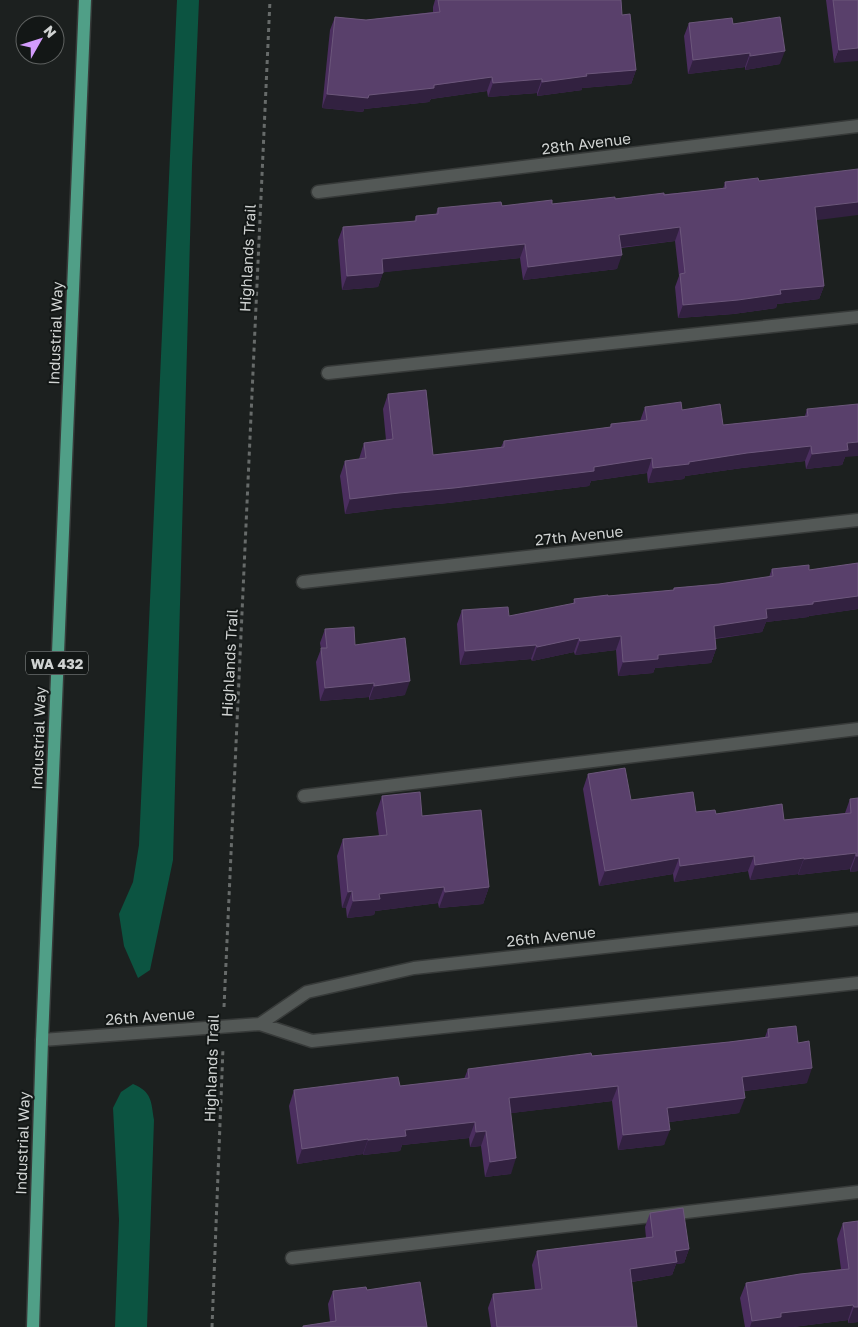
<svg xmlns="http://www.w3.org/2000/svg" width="858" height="1327" viewBox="0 0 858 1327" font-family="'Golos Text',sans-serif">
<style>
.water{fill:#0c5441}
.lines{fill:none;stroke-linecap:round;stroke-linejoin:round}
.service-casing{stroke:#373a39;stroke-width:15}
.minor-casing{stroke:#373a39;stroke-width:15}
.primary-casing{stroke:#373a39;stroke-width:15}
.path{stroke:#676b6a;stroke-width:3;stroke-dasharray:4 4;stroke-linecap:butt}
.service{stroke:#535856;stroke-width:12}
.minor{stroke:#535856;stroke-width:12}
.primary{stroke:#509f87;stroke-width:12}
.wall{fill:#4b2e5f}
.shaded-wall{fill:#322140}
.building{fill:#59406b;stroke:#6c577b}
.labels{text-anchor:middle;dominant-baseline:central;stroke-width:4;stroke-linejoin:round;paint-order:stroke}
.shield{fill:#131716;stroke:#979b9a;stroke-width:1}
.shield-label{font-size:14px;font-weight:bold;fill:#d0d3d2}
.street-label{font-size:15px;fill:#d0d3d2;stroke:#131716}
</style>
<rect width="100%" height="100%" fill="#1c201f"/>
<!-- water -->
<path class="water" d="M177 0H199L192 166 173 860 150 970 138 978 124 946 119 914 133 882 139 845Z
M133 1084C152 1092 151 1101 154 1120L147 1327H115L119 1220 113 1108 121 1092Z"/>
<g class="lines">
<!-- service casing -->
<g class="service-casing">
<path id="service" d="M328 373 858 317
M304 796 858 729
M292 1258 858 1192"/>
</g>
<!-- minor casing -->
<g class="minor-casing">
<path id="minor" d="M318 192 858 126
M303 582 858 520
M260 1024 307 992 414 968 858 919
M42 1040 260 1024 312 1041 858 983"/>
</g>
<!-- primary casing -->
<g class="primary-casing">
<path id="primary" d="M33 1327 42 1040 85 0"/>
</g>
<!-- path -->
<path class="path" d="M224 1007 270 0
M212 1327 223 1048"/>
<!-- service -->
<use href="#service" class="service"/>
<!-- minor -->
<use href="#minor" class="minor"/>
<!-- primary -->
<use href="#primary" class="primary"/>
</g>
<!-- wall -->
<path class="wall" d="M435 0H621L622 15 636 70 631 84 582 88V90L537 96V93L488 97 487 91 431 99 429 102 364 109 363 112 322 108 330 30 335 17 366 20 433 12V7Z
M826 0H858L834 63Z
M689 23 733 24 780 64 745 70V67L688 74 684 36Z
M759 181 816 220 824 286 819 299 777 304 776 308 733 314 678 318 675 287 679 276 675 241 621 248 617 269 523 280 520 258 383 272 378 287 342 290 338 240 343 227 414 222 416 216 436 214 438 208 552 204 723 189 725 182Z
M388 394 433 455 501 447 504 441 610 427 611 424 640 421 645 407 682 410 723 425 805 416 807 409 845 457 842 465 806 469 805 461 742 468 685 476 684 479 648 483 647 473 591 481 589 486 448 503 393 508 345 514 340 476 345 461 359 459 364 443 386 440 383 409Z
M858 563V609L809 616 808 617 766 622 762 632 715 639 716 649 711 663 655 668 653 673 618 676 616 650 575 655 574 652 532 661 531 659 460 665 457 624 462 610 509 616 573 604 574 599 673 590 674 588 719 584 769 577 772 569 809 570Z
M325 629 355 645 405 695 369 700V697L320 701 316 662 321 649 320 643Z
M588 774 631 800 696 812 784 820 845 813 850 799 858 871 850 872V869L798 875V874L750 880 748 871 674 882 673 874 599 886 583 789Z
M382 796 422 816 489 887 483 904 439 908 438 903 375 911 374 915 347 918 346 908H342L337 856 343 839 379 836 376 813Z
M768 1029 798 1043 807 1083 744 1091 739 1113 669 1122 664 1145 618 1150 612 1101 511 1113V1174L485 1177 481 1146 470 1147 469 1138 402 1145 400 1151 363 1155V1154L297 1164 289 1106 294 1090 400 1086 464 1079 468 1069 729 1042 765 1037Z
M650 1213 689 1249 684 1263 676 1264 672 1275 632 1282 637 1327H491L488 1308 493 1294 535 1289 532 1265 537 1251 646 1238 645 1227Z
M843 1223 858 1322 848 1323V1320L793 1327H745L740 1298 746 1283 841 1269 837 1239Z
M367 1290 427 1327H303V1326L330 1322 328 1304 333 1291Z"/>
<!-- shaded-wall -->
<path class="shaded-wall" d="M858 48V61L834 63 839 50Z
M785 51 780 64 745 70 750 56Z
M750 53 745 67 688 74 693 60Z
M636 70 631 84 582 88V90L537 96 542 82 586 74Z
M492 77 487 91 431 99 429 102 364 109 363 112 322 108 327 94 369 95Z
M542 79 537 93 488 97 493 83Z
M858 202V215L810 221 815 207Z
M680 227 675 241 614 248 619 235Z
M525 244 520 258 377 273 382 259Z
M622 255 617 269 523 280 528 267Z
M383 273 378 287 342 290 347 276Z
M824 286 819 299 777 304 776 308 733 314 678 318 683 305 780 290Z
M858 442V456L845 457 842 465 806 469 812 454 847 443Z
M811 446 805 461 742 468 685 476 684 479 648 483 653 468 689 462 747 453Z
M652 458 647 473 591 481 589 486 448 503 393 508 345 514 350 499 594 467Z
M858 596V609L809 616 808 617 766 622 762 632 709 639 714 626 766 609Z
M621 636 616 650 575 655 580 641Z
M579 638 574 652 532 661 537 647Z
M536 645 531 659 460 665 465 651Z
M716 649 711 663 655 668 653 673 618 676 623 662 658 655Z
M410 681 405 695 369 700 374 686Z
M374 683 369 697 320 701 325 688Z
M856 853 850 869 798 875 804 859Z
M754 856 748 871 674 882 680 866Z
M856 856H858V871L850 872Z
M679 858 673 874 599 886 605 871Z
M804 858 798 874 750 880 755 865Z
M444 887 438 903 375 911 374 915 347 918 353 901 379 894Z
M489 887 483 904 439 908 445 892Z
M352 891 346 908H342L348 892Z
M812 1068 807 1083 736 1092 742 1077Z
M618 1086 612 1101 503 1114 509 1098Z
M745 1098 739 1113 662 1123 667 1108Z
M475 1122 469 1138 402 1145 400 1151 363 1155 368 1140 405 1130Z
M670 1130 664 1145 618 1150 623 1135Z
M486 1131 481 1146 470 1147 476 1132Z
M368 1139 363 1154 297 1164 302 1149Z
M516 1158 511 1174 485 1177 490 1162Z
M689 1249 684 1263 676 1264 672 1275 625 1283 630 1269 675 1251Z
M853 1305 848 1320 793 1327H750L752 1321 781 1313Z
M854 1307H858V1322L848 1323Z"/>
<!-- building -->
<path class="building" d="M438 0H621L622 15 630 14 636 70 586 74 587 76 542 82V79L493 83 492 77 434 85V88L369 95 368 98 327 94 335 17 366 20 440 12Z
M833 0H858V48L839 50Z
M780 17 785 51 750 56V53L693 60 689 23 732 18 733 24Z
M858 169V202L815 207 824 286 780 290 781 294 738 300 683 305 680 274 685 273 680 227 619 235 622 255 528 267 525 244 382 259 383 273 347 276 343 227 416 221V216L438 214V208L501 202 502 206 552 200V204L615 197V199L664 193V195L726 188 725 182 758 178 759 181Z
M426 390 433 455 504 447V441L611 427V424L647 420 645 407 681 402 682 410 720 404 723 425 808 416 807 409 858 404V442L847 443 848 450 812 454 811 446 747 453 689 462V464L653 468 652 458 594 467V471L454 488 399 493 350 499 345 461 366 458 364 443 393 439 388 394Z
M858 563V596L813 602V604L766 609 767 618 714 626 716 649 658 655V659L623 662 621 636 580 641 579 638 537 647 536 645 465 651 462 610 508 607 509 616 575 603 574 599 608 595V596L674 590V588L719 584 773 576 772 569 809 565V570Z
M354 627 355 645 405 638 410 681 374 686V683L325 688 321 648H327L325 629Z
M625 768 631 800 693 792 696 812 715 810 716 814 782 804 784 820 851 813 850 799 858 798V856H856V853L804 859V858L755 865 754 856 680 866 679 858 605 871 588 774Z
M420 792 422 816 481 810 489 887 445 892 444 887 379 894 380 899 353 901 352 891 348 892 343 839 387 835 382 796Z
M796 1026 798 1043 809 1041 812 1068 742 1077 745 1098 667 1108 670 1130 623 1135 618 1086 509 1098 516 1158 490 1162 486 1131 476 1132 475 1122 405 1130 406 1136 368 1140V1139L302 1149 294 1090 398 1077 400 1086 469 1078 468 1069 591 1053 592 1056 729 1042 769 1037 768 1029Z
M683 1208 689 1249 675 1251 677 1262 630 1269 637 1327H497L493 1294 542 1289 537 1251 653 1237 650 1213Z
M858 1221V1307H854L853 1305 781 1313V1317L752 1321 746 1283 800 1274 849 1269 843 1223Z
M420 1282 427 1327H303V1326L336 1321 333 1291 366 1287 367 1290Z"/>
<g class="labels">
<!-- shield labels -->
<rect class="shield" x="26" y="651.5" width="62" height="23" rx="4"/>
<g class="shield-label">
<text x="57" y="663">WA 432</text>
</g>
<!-- street labels -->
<g class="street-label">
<text transform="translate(586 143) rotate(-7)">28th Avenue</text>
<text transform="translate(247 258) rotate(-87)">Highlands Trail</text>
<text transform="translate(55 333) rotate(-88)">Industrial Way</text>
<text transform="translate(579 535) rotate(-6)">27th Avenue</text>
<text transform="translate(229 663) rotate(-87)">Highlands Trail</text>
<text transform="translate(38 738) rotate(-88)">Industrial Way</text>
<text transform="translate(551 936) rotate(-6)">26th Avenue</text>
<text transform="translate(150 1016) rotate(-4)">26th Avenue</text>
<text transform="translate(211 1068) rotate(-88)">Highlands Trail</text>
<text transform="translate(22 1143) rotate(-88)">Industrial Way</text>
</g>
</g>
<!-- north arrow -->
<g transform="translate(40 40) rotate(51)"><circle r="24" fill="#131716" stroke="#5f6261"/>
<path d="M0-4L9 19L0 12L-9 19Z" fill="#d39cfc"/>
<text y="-8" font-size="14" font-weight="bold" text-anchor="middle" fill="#d0d3d2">N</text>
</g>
</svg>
